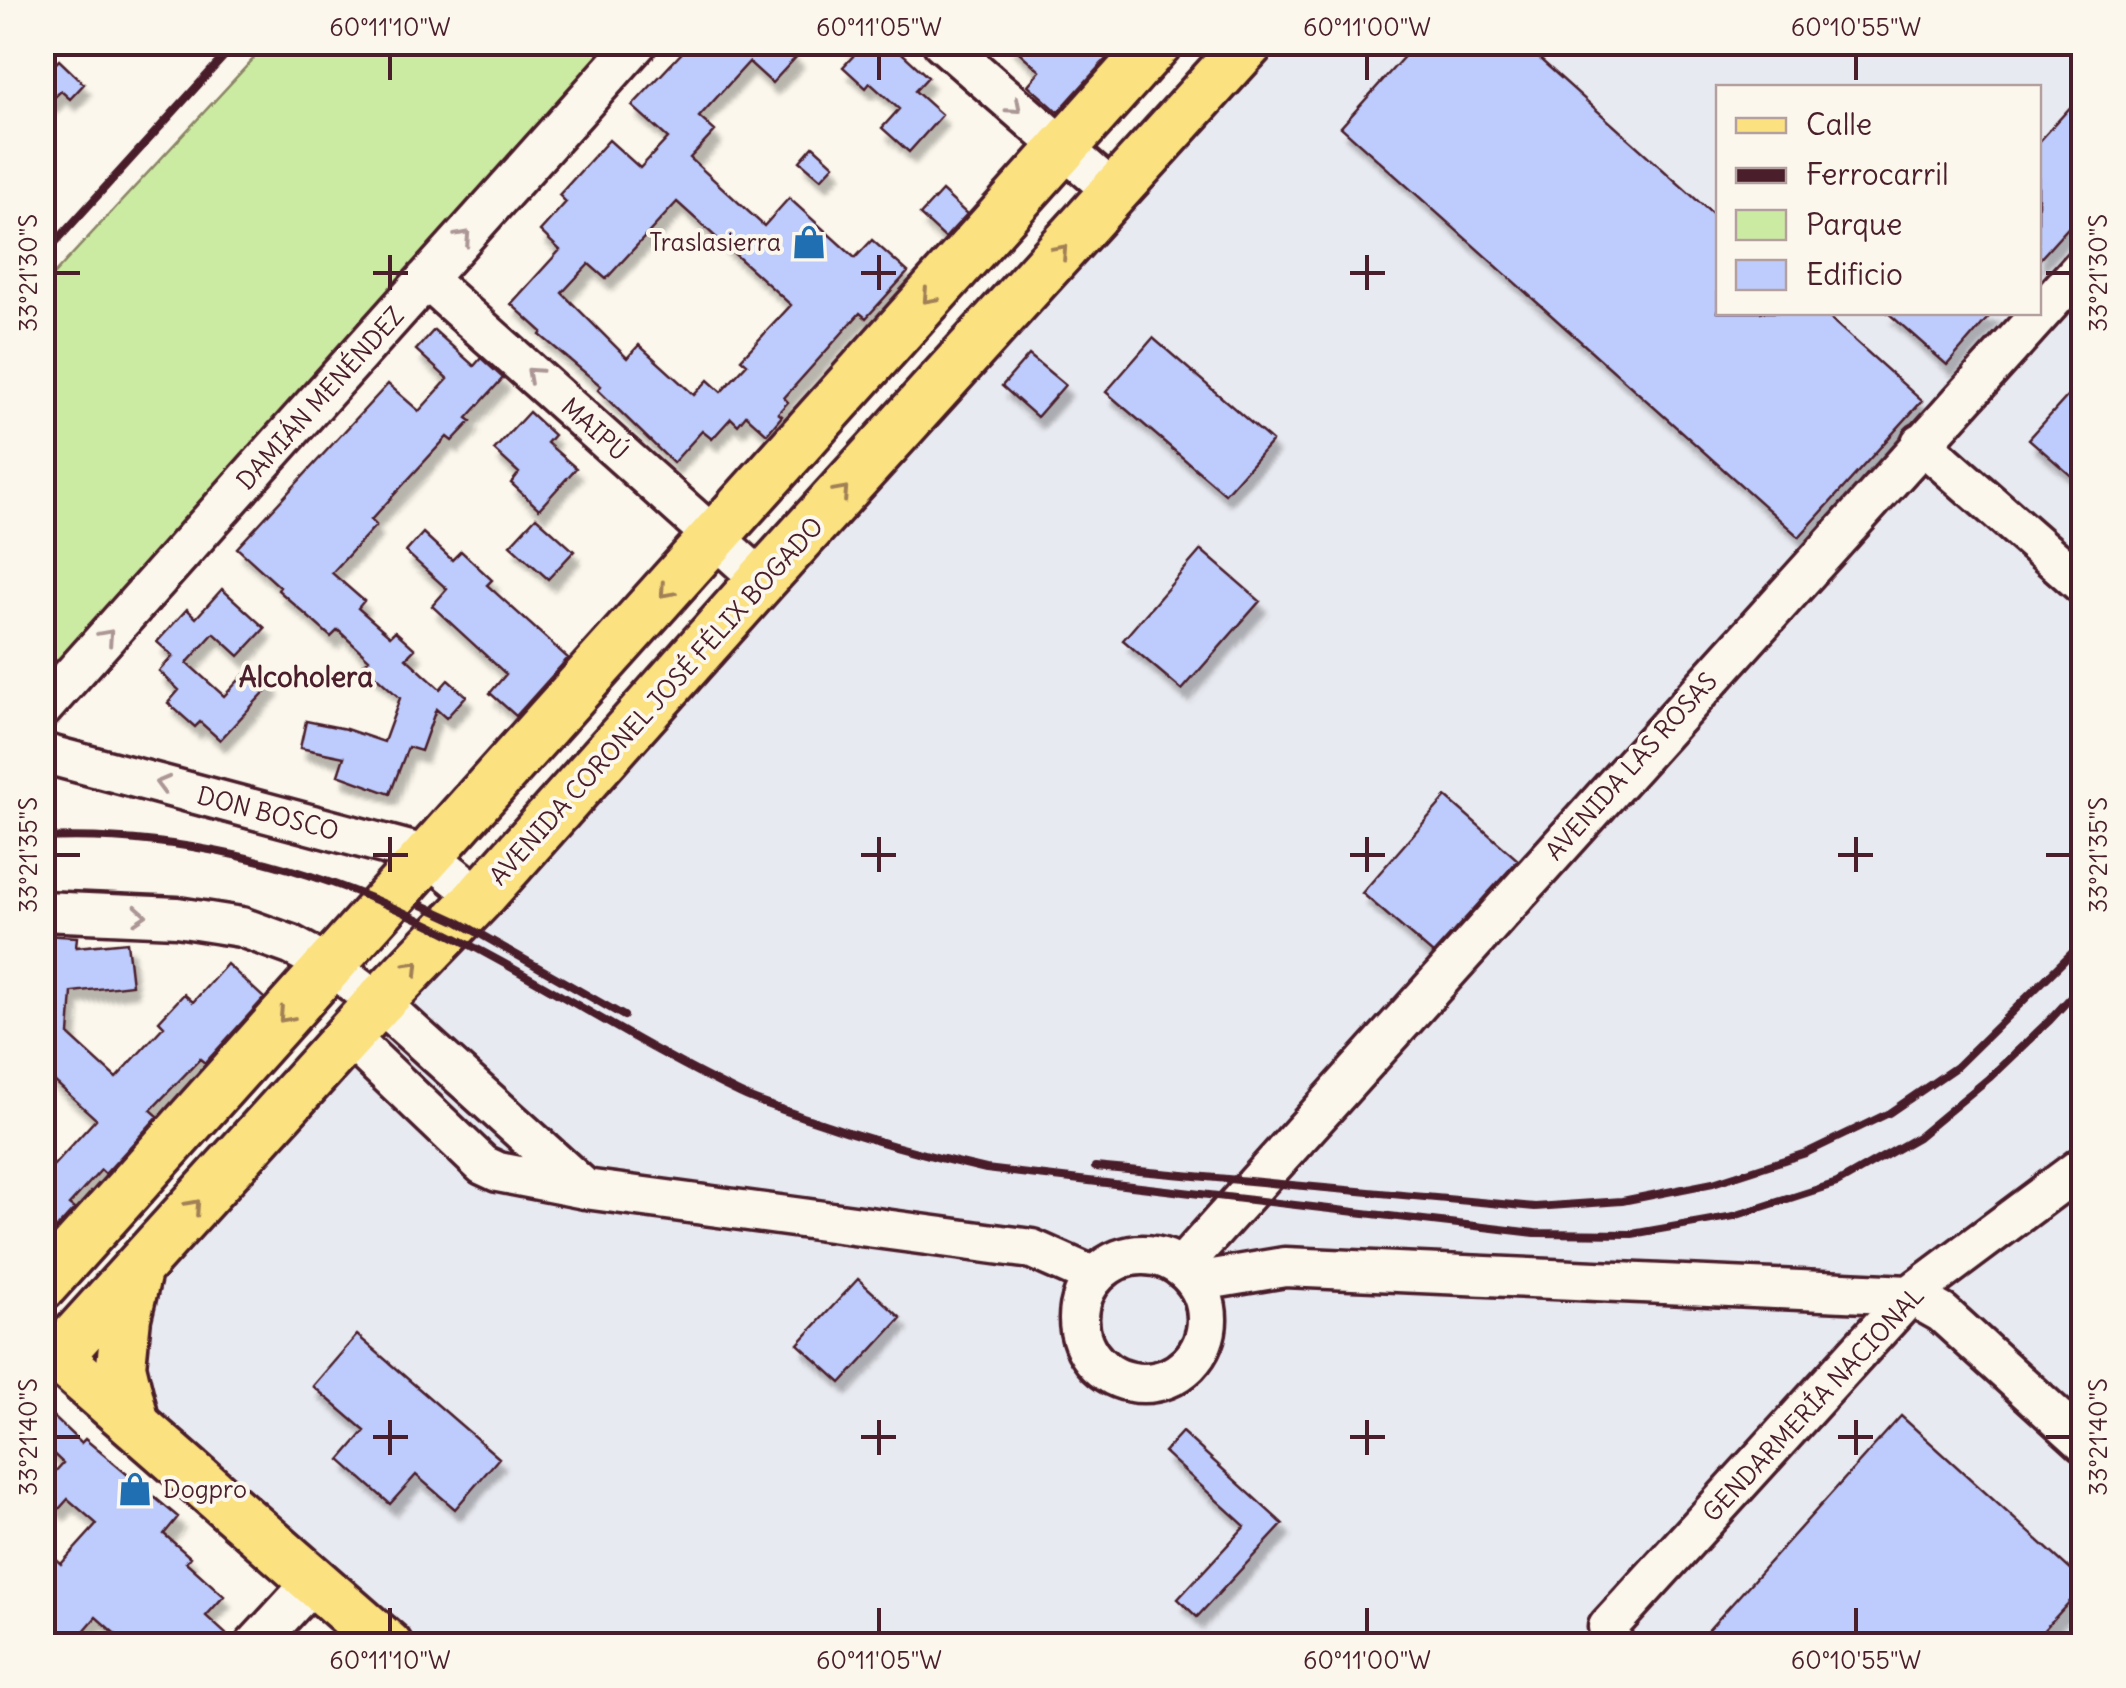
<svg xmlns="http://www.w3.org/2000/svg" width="2126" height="1688" viewBox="0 0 2126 1688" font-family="Delius,sans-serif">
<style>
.built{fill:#e8eaf1;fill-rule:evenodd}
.green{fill:#cceba2;stroke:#8b8566;stroke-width:2.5}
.building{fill:#bdccfd;stroke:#4a1f2b;stroke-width:2.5;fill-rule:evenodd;filter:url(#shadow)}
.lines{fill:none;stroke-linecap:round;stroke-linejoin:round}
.minor-casing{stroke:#4a1f2b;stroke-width:45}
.major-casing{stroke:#4a1f2b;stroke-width:55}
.minor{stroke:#fbf7ec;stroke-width:38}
.major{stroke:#fbe180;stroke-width:48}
.rail{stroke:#4a1f2b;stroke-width:8}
.oneway{stroke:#ab9695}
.oneway2{stroke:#a28056}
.ticks{fill:none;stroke:#4a1f2b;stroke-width:4}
.labels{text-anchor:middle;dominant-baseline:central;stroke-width:8;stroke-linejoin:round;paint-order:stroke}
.poi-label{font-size:25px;fill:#4a1f2b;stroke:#fbf7ec;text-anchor:end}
.street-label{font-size:25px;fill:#4a1f2b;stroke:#fbf7ec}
.neighbourhood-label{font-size:28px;font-weight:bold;fill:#4a1f2b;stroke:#fbf7ec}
.neatline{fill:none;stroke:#4a1f2b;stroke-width:4}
.ticks-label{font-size:25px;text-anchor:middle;fill:#4a1f2b}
</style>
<defs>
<filter id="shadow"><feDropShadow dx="6" dy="11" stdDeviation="2.5" flood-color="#0004"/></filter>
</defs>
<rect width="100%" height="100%" fill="#fbf7ec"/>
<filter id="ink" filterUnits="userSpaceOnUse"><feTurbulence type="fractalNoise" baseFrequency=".01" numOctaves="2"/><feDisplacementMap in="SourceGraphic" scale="20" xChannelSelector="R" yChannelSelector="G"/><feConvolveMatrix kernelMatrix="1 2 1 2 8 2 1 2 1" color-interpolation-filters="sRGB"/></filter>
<g filter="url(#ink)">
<!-- built -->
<path class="built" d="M1250 43H2083V1645H388L58 1356ZM1718 88H2038V312H1718Z"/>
<!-- green -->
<path class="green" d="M268 43H625L43 688V286Z"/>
<!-- building -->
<path class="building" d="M692 42H782L797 56 772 83 749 62 699 117 715 131 690 158 764 226 789 198 855 258 872 240 908 272 866 318 860 313 784 398 788 402 778 413 782 416 767 434 746 415 738 425 731 418 712 439 702 431 673 463 598 390 601 386 540 335 542 332 511 304 560 250 540 231 566 202 559 195 609 140 640 168 668 138 632 106ZM677 202 791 305 741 359 747 364 721 392 708 380 694 395 639 345 627 358 562 293 589 264 606 279Z
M842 42H890L928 77 915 91 942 115 909 152 882 128 899 109 870 83 866 88 843 67 855 54Z
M1008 42H1045L1054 51 1061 42H1103L1113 51 1058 112 1028 85 1040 71Z
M1417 42H1521L1718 219V312H1823L1922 401 1799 537 1341 127Z
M59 60 84 84 70 99 61 91 42 109V77Z
M2084 92V210L2038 261V143Z
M813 146 834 165 821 179 800 161Z
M942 191 967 214 945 238 920 215Z
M1887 312H1993L1947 365Z
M434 330 474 366 481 358 503 378 467 418 471 421 452 441 447 437 371 520 376 525 332 573 364 601 358 608 390 636 395 631 415 649 406 658 440 689 448 680 466 696 446 718 436 709 421 751 408 747 390 794 338 775 344 757 300 748 306 721 346 729 384 742 400 698 363 665 369 659 338 630 331 637 278 590 280 587 237 548 388 384 419 411 448 379 416 350Z
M1153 338 1272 441 1225 494 1106 392Z
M1029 355 1065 385 1037 417 1002 386Z
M2084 378V487L2029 439Z
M529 412 554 435 547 443 576 468 539 509 511 483 519 473 494 450Z
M536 517 574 551 548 579 510 545Z
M423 533 452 560 461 551 492 580 487 585 568 658 516 716 490 693 506 674 432 606 447 589 406 552Z
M1201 550 1260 601 1182 690 1123 640Z
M222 589 265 628 239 656 214 633 187 663 224 696 252 666 272 684 220 740 200 722 195 727 168 703 179 690 159 671 173 656 157 642 187 609 196 618Z
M1446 797 1518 860 1433 954 1362 893Z
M42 935 77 937 76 947 127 942 132 985 72 992 69 1035 116 1078 164 1026 159 1021 184 994 193 1002 227 964 264 998 205 1063 200 1059 151 1110 158 1116 105 1174 101 1170 69 1205 74 1209 42 1244V1178L96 1119 42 1070Z
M858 1279 901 1318 841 1383 798 1344Z
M357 1335 499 1458 455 1509 416 1475 390 1504 340 1460 365 1431 313 1386Z
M42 1406 81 1443 85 1439 178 1517 164 1534 190 1557 186 1562 224 1596 206 1616 226 1634 216 1646H129L96 1617 71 1646H42V1547L61 1564 97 1524 68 1499 59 1509 42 1495V1486L63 1463 42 1443Z
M1901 1416 2084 1582V1586L2029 1646H1694Z
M1182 1432 1283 1524 1197 1617 1178 1599 1245 1526 1164 1452Z"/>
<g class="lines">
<!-- minor casing -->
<g class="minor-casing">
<path id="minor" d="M942 42 1114 192
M426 279 762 580
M1921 443 2084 586
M42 709 638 42
M42 753 429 856 480 897
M42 911 177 917 241 927 291 945 330 966 379 1002 585 1189
M348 1036 483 1165 498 1172 585 1189 1032 1249 1095 1277
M1079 1319a64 64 0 1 1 128 0a64 64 0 1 1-128 0Z
M1181 1267 2084 265
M1195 1282 1285 1267 1910 1295 1942 1313 2084 1442
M1608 1627 1910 1295 2084 1165
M254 1646 314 1581"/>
</g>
<!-- major casing -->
<g class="major-casing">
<path id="major" d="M42 1286 1158 42
M42 1343 388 1646
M58 1356 379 1002 480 897 762 580 1250 42
M135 1424 121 1366 126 1317 137 1271"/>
</g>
<!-- minor -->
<use href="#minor" class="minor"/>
<!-- major -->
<use href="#major" class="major"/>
<!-- rail -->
<path class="rail" d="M42 257 237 42
M42 838C172 832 302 863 418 919 528 971 629 1040 739 1093 759 1103 782 1109 803 1117 863 1138 923 1155 986 1169L1535 1233 1632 1234 1734 1216 1837 1183 1918 1137 1989 1078 2050 1020 2084 983
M422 905 457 921 624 1016
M1095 1167 1535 1207 1622 1201 1713 1183 1806 1153 1889 1113 1956 1067 2084 941"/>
</g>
<!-- one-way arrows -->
<defs><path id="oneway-chevron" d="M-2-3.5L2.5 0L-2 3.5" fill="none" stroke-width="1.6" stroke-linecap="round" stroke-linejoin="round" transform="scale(2.5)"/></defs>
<g class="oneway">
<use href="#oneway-chevron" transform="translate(1015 107) rotate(41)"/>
<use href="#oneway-chevron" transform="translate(464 237) rotate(-48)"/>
<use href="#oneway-chevron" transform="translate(533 374) rotate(-138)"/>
<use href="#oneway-chevron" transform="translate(107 636) rotate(-48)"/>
<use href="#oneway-chevron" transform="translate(162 784) rotate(-165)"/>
<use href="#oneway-chevron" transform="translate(140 915) rotate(4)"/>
</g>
<g class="oneway2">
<use href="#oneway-chevron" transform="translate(1061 251) rotate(-48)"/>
<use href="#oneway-chevron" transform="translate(929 297) rotate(132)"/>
<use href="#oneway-chevron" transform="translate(842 492) rotate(-48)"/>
<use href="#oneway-chevron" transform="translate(666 591) rotate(132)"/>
<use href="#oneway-chevron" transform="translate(413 967) rotate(-46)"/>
<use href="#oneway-chevron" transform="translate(285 1016) rotate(132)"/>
<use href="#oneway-chevron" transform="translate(194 1206) rotate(-48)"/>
</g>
</g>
<!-- ticks -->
<path class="ticks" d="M390 55V80M879 55V80M1367 55V80M1856 55V80M390 255V290M879 255V290M1367 255V290M55 273H80M373 273H408M861 273H896M1350 273H1385M2046 273H2071M390 837V872M879 837V872M1367 837V872M1856 837V872M55 855H80M373 855H408M861 855H896M1350 855H1385M1838 855H1873M2046 855H2071M390 1420V1455M879 1420V1455M1367 1420V1455M1856 1420V1455M55 1437H80M373 1437H408M861 1437H896M1350 1437H1385M1838 1437H1873M2046 1437H2071M390 1608V1633M879 1608V1633M1367 1608V1633M1856 1608V1633"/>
<!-- icons -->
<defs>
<g id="shop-bare" transform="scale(2.7)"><path d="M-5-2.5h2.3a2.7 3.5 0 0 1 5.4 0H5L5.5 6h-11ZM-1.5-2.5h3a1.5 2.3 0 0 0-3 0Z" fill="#1f6fb2" stroke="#fbf7ec" stroke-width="2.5" paint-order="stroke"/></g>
</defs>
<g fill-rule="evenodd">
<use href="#shop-bare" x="809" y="242"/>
<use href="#shop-bare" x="135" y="1489"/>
</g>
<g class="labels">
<!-- poi labels -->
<g class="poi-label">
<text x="781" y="242">Traslasierra</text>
<text x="163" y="1489" text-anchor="start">Dogpro</text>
</g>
<!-- street labels -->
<g class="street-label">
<text transform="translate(320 398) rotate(-48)">DAMIÁN MENÉNDEZ</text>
<text transform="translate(595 429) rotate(42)">MAIPÚ</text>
<text transform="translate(656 701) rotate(-48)">AVENIDA CORONEL JOSÉ FÉLIX BOGADO</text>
<text transform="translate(1631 766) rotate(-48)">AVENIDA LAS ROSAS</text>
<text transform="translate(268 813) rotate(15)">DON BOSCO</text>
<text transform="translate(1813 1404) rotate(-47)">GENDARMERÍA NACIONAL</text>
</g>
<!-- neighbourhood labels -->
<g class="neighbourhood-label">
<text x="306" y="677">Alcoholera</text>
</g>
</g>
<!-- margin -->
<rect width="2126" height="1688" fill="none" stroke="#fbf7ec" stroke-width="110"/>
<!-- legend -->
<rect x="1716" y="85" width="325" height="230" fill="#fbf7ec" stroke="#b4a19f" stroke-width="2.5"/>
<rect x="1736" y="118" width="50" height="15" fill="#fbe180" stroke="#b4a19f" stroke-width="2.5"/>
<text x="1806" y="135" font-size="30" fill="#4a1f2b">Calle</text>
<rect x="1736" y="168" width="50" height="15" fill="#4a1f2b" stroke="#b4a19f" stroke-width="2.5"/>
<text x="1806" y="185" font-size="30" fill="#4a1f2b">Ferrocarril</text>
<rect x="1736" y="210" width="50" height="30" fill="#cceba2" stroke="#b4a19f" stroke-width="2.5"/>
<text x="1806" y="235" font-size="30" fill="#4a1f2b">Parque</text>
<rect x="1736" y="260" width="50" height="30" fill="#bdccfd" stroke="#b4a19f" stroke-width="2.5"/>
<text x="1806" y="285" font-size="30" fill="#4a1f2b">Edificio</text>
<rect x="55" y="55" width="2016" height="1578" class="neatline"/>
<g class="ticks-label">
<text x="390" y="36">60°11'10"W</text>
<text x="879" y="36">60°11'05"W</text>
<text x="1367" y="36">60°11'00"W</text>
<text x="1856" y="36">60°10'55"W</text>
<text transform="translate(28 273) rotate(-90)" y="9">33°21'30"S</text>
<text transform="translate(2098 273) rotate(-90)" y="9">33°21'30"S</text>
<text transform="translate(28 855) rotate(-90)" y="9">33°21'35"S</text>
<text transform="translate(2098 855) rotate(-90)" y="9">33°21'35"S</text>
<text transform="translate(28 1437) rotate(-90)" y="9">33°21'40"S</text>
<text transform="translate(2098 1437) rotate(-90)" y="9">33°21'40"S</text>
<text x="390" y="1669">60°11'10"W</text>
<text x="879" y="1669">60°11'05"W</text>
<text x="1367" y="1669">60°11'00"W</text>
<text x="1856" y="1669">60°10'55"W</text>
</g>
</svg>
